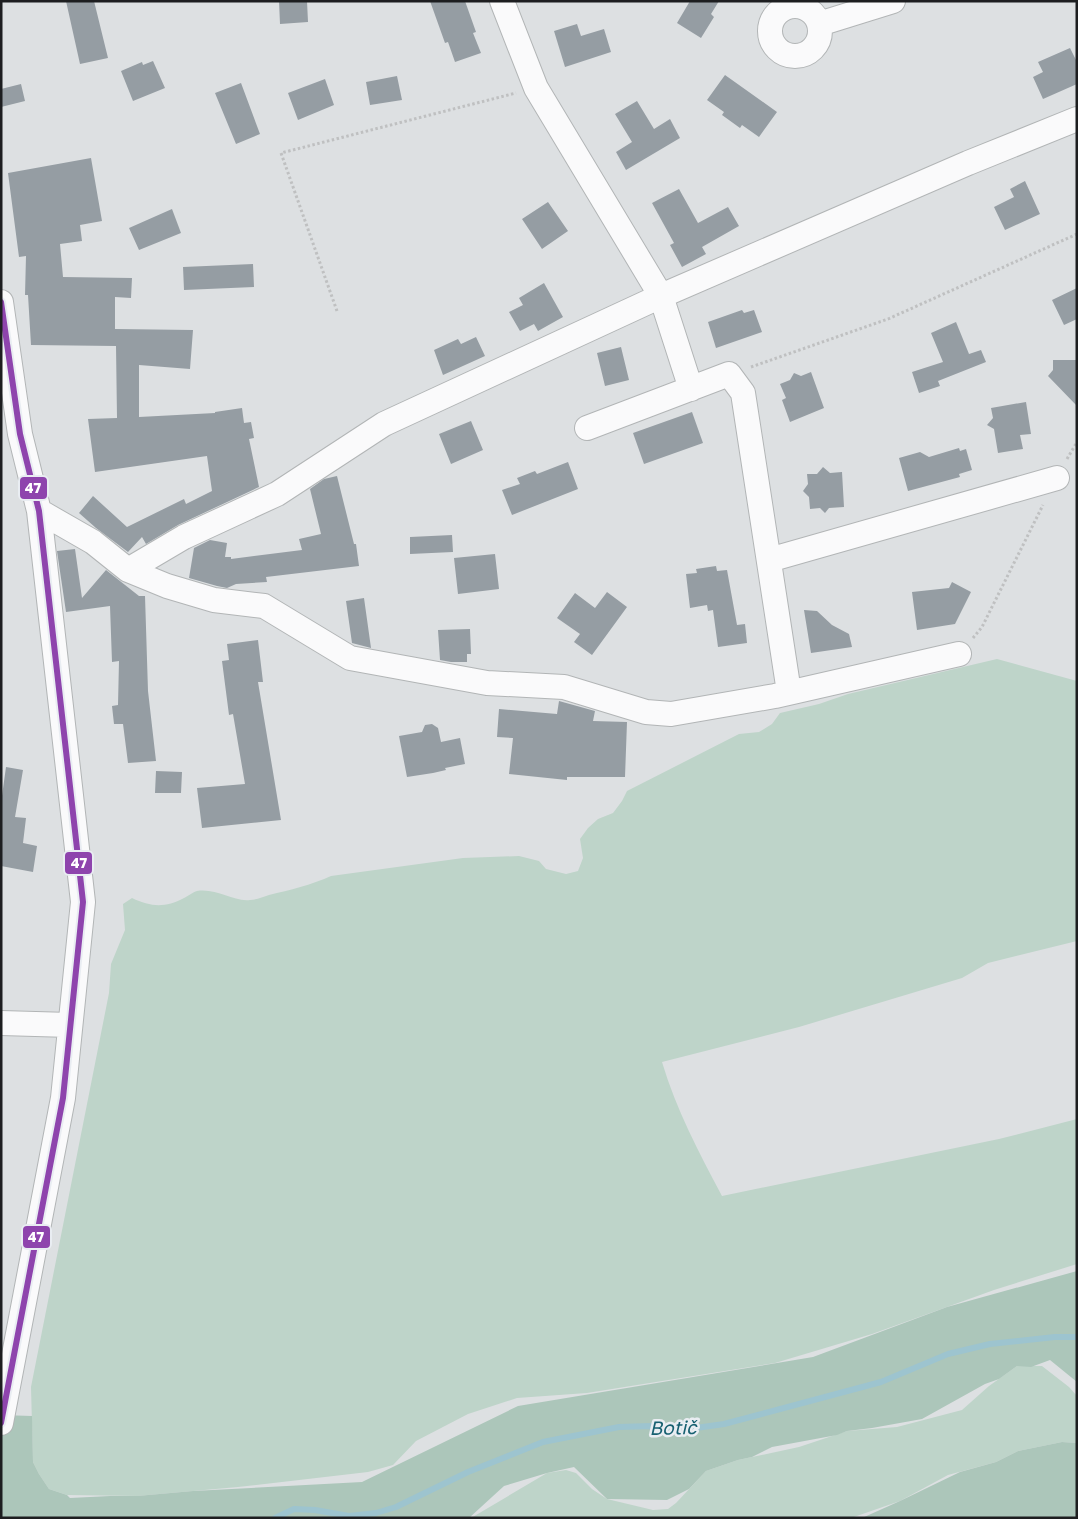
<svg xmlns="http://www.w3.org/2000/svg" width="1078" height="1519" viewBox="0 0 1078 1519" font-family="'Golos Text',sans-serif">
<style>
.green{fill:#bed4c9}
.forest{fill:#acc6ba}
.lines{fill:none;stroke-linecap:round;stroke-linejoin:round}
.stream{stroke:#9dc4cf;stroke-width:6}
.building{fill:#959da3}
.minor-casing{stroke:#b2b5b6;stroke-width:26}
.path{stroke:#bfc0c1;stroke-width:3;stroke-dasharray:2.5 2.5;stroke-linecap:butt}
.minor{stroke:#fafafb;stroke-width:24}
.bus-1-casing{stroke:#e9edf2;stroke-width:10}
.bus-1{stroke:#8e44ad;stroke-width:6}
.labels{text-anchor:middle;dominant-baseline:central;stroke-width:5;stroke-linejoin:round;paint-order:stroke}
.water-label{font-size:19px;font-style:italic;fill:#176071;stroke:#e9edf2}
.line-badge{stroke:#e9edf2;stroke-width:2}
.badge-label{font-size:14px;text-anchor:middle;font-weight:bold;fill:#fff}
</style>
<rect width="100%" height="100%" fill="#dde0e2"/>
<!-- green -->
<path class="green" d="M997 659 1077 681V941L988 963 962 978 799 1027 662 1062C676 1109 699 1153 722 1196L999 1139 1077 1119V1264L994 1290 872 1334 775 1363 587 1393 517 1398 468 1414 416 1441 393 1465 368 1472 238 1487 137 1496 67 1495 49 1489 39 1474 33 1462 31 1387 109 993 111 964 125 930 123 904 132 898C151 907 165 908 184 898 188 896 193 892 197 891 217 888 233 902 250 900 256 900 263 897 269 895 290 890 311 885 331 876L463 858 519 856 539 861 546 869 566 874 578 871 583 858 580 839 588 828 598 819 613 813 622 801 627 791 739 734 759 732 772 724 780 713 819 704 848 694Z
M1017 1366H1042L1069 1387 1077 1396V1443L1062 1442 1018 1451 996 1462 948 1475 900 1501 851 1518H471L547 1473 566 1470 576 1473 592 1489 607 1499 653 1510 668 1509 676 1503 706 1471 738 1460 799 1447 847 1431 897 1427 962 1410 989 1386Z"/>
<!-- forest -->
<path class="forest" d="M1077 1271V1382L1050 1360 1031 1367 1017 1366 999 1379 985 1384 922 1419 872 1428 847 1431 837 1435 772 1447 752 1457 738 1460 706 1471 689 1489 667 1500 607 1499 574 1467 547 1473 504 1486 469 1518H1V1415L32 1416 33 1462 39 1474 49 1489 67 1495 70 1498 110 1496H137L193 1491 362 1482 518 1406 813 1357 947 1307Z
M1062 1442 1077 1443V1518H862L900 1501 960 1472 996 1462 1018 1451Z"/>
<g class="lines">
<!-- stream -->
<path class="stream" d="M275 1518 294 1509 315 1510 349 1516 376 1513 396 1507 468 1472 543 1442 619 1427 652 1426 689 1429 724 1424 881 1382 948 1354 990 1344 1055 1337H1077"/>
</g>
<!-- building -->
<path class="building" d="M66 1H94L108 58 80 64Z
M279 1H307L308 22 280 24Z
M430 1H465L476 32 473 33 481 53 455 62 448 42 445 43Z
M690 1H719L711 14 714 17 701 38 677 23Z
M577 24 581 36 604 29 611 52 565 67 554 31Z
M1070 48 1077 62V84L1043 99 1033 77 1043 72 1038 62Z
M153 61 165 88 133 101 121 71 142 62 143 65Z
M725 75 777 112 759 137 742 125 740 128 722 115 724 112 707 100Z
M397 76 402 100 370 105 366 82Z
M325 79 334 105 298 120 288 93Z
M241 83 260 134 236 144 215 93Z
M21 84 25 101 1 107V89Z
M637 101 654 129 670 119 680 138 626 170 616 152 632 142 615 114Z
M91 158 102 221 80 225 82 241 60 244 63 277 132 278 131 298 115 297V329L193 330 190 369 139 365V417L215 413V412L242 408 244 423 251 422 254 438 249 439 259 487 178 525 146 544 142 537 128 552 96 528 79 513 93 496 127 527 184 499 186 504 212 491 207 456 95 472 88 419 117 418 116 346 31 345 28 295H25L26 256 19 257 8 173Z
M1025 181 1040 214 1005 230 994 207 1014 197 1010 189Z
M679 189 698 223 728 207 739 226 702 247 706 254 682 267 670 245 674 243 652 203Z
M548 202 568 231 542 249 522 219Z
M172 209 181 233 139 250 129 228Z
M253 264 254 287 184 290 183 267Z
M544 283 563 317 538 331 534 324 520 331 509 312 523 305 519 298Z
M1077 288V319L1064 325 1052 300Z
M742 310 744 313 754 310 762 332 716 348 708 322Z
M956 322 969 354 981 350 986 362 938 381 940 386 919 393 912 372 943 362 931 333Z
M476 337 485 356 443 375 434 350 458 339 461 344Z
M621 347 629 380 605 386 597 353Z
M1053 360H1077V406L1048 376 1053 370Z
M811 372 824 408 790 422 782 400 786 398 780 384 790 380 794 373 801 376Z
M1026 402 1031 434 1020 435 1023 449 998 453 994 429 987 425 993 418 991 408Z
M692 412 703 443 644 464 633 433Z
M471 421 483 450 451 464 439 434Z
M959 448 960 451 966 449 972 470 959 474 960 477 908 491 899 458 920 452 929 457Z
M568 462 578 489 512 515 502 490 520 484 517 478 535 471 537 474Z
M823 467 830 473 842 472 844 507 829 508 825 513 820 508 810 509 809 497 803 491 808 484 807 474H817Z
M337 476 354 544H356L359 566 266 577 267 582 236 584 227 588 217 586 189 578 194 548 210 540 227 543 225 557H231V559L302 550 299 539 321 534 310 489 324 479Z
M452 535 453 552 410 554V537Z
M75 549 82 598 106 570 139 596H145L148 691 156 761 128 763 123 724H114L112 706 118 705 119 661 112 662 110 606 66 612 57 551Z
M495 554 499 589 458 594 454 558Z
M716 566 717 571 727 570 737 625 745 624 747 643 718 647 713 610 708 611 707 605 690 608 686 574 697 573 696 569Z
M952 582 971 592 955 624 917 630 912 592 949 588Z
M607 592 627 607 592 655 574 642 580 634 557 618 575 593 595 608Z
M364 598 371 648 352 643 346 601Z
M804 610 817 611 832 625 849 634 852 647 811 653Z
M470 629 471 654H467V662H451L440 660 438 630Z
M258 640 263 682H258L281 820 202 828 197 788 245 784 233 714 229 715 222 661 229 660 227 644Z
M559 701 595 711 593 721 627 722 625 777H567V780L509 774 513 738 497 737 499 709 557 714Z
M432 724 438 728 441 742 460 738 465 764 445 768 446 770 433 773 407 777 399 736 422 732 425 725Z
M6 767 23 770 15 817 26 818 23 843 37 846 33 872 1 866V803Z
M156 771 182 772 181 793H155Z"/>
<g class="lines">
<!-- minor casing -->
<g class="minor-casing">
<path id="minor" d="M502 1 536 88 661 296 691 389
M770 31a25 25 0 1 1 50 0a25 25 0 1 1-50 0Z
M819 24 893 1
M1 302 20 434 39 511 83 902 63 1098 1 1423
M587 428 729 374 743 393 789 692
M39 511 93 542 128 570 167 586 214 600 264 606 350 658 487 683 564 687 646 712 671 714 775 696 959 654
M769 560 1057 478
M128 570 184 537 277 494 384 424 661 296 968 163 1077 119
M1 1023 70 1025"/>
</g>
<!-- path -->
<path class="path" d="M337 311 281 153 516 93
M751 367 888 319 1077 234
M1067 459 1077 442
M973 638 982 627 1043 505"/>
<!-- minor -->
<use href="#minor" class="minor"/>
<!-- bus-1 casing -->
<g class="bus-1-casing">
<path id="bus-1" d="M1 302 20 434 39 511 83 902 63 1098 1 1423"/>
</g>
<!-- bus-1 -->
<use href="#bus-1" class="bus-1"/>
</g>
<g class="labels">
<!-- water labels -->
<g class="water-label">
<text transform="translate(673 1427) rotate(-1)">Botič</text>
</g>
</g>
<g class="line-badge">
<rect x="19" y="476" width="29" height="24" rx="5" fill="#8e44ad"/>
<rect x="64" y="851" width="29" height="24" rx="5" fill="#8e44ad"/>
<rect x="22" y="1225" width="29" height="24" rx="5" fill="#8e44ad"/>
</g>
<g class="badge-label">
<text x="33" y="493">47</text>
<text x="79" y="868">47</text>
<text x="36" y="1242">47</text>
</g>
<!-- border -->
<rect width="1078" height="1519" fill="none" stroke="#1d1e20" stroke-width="5"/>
</svg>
